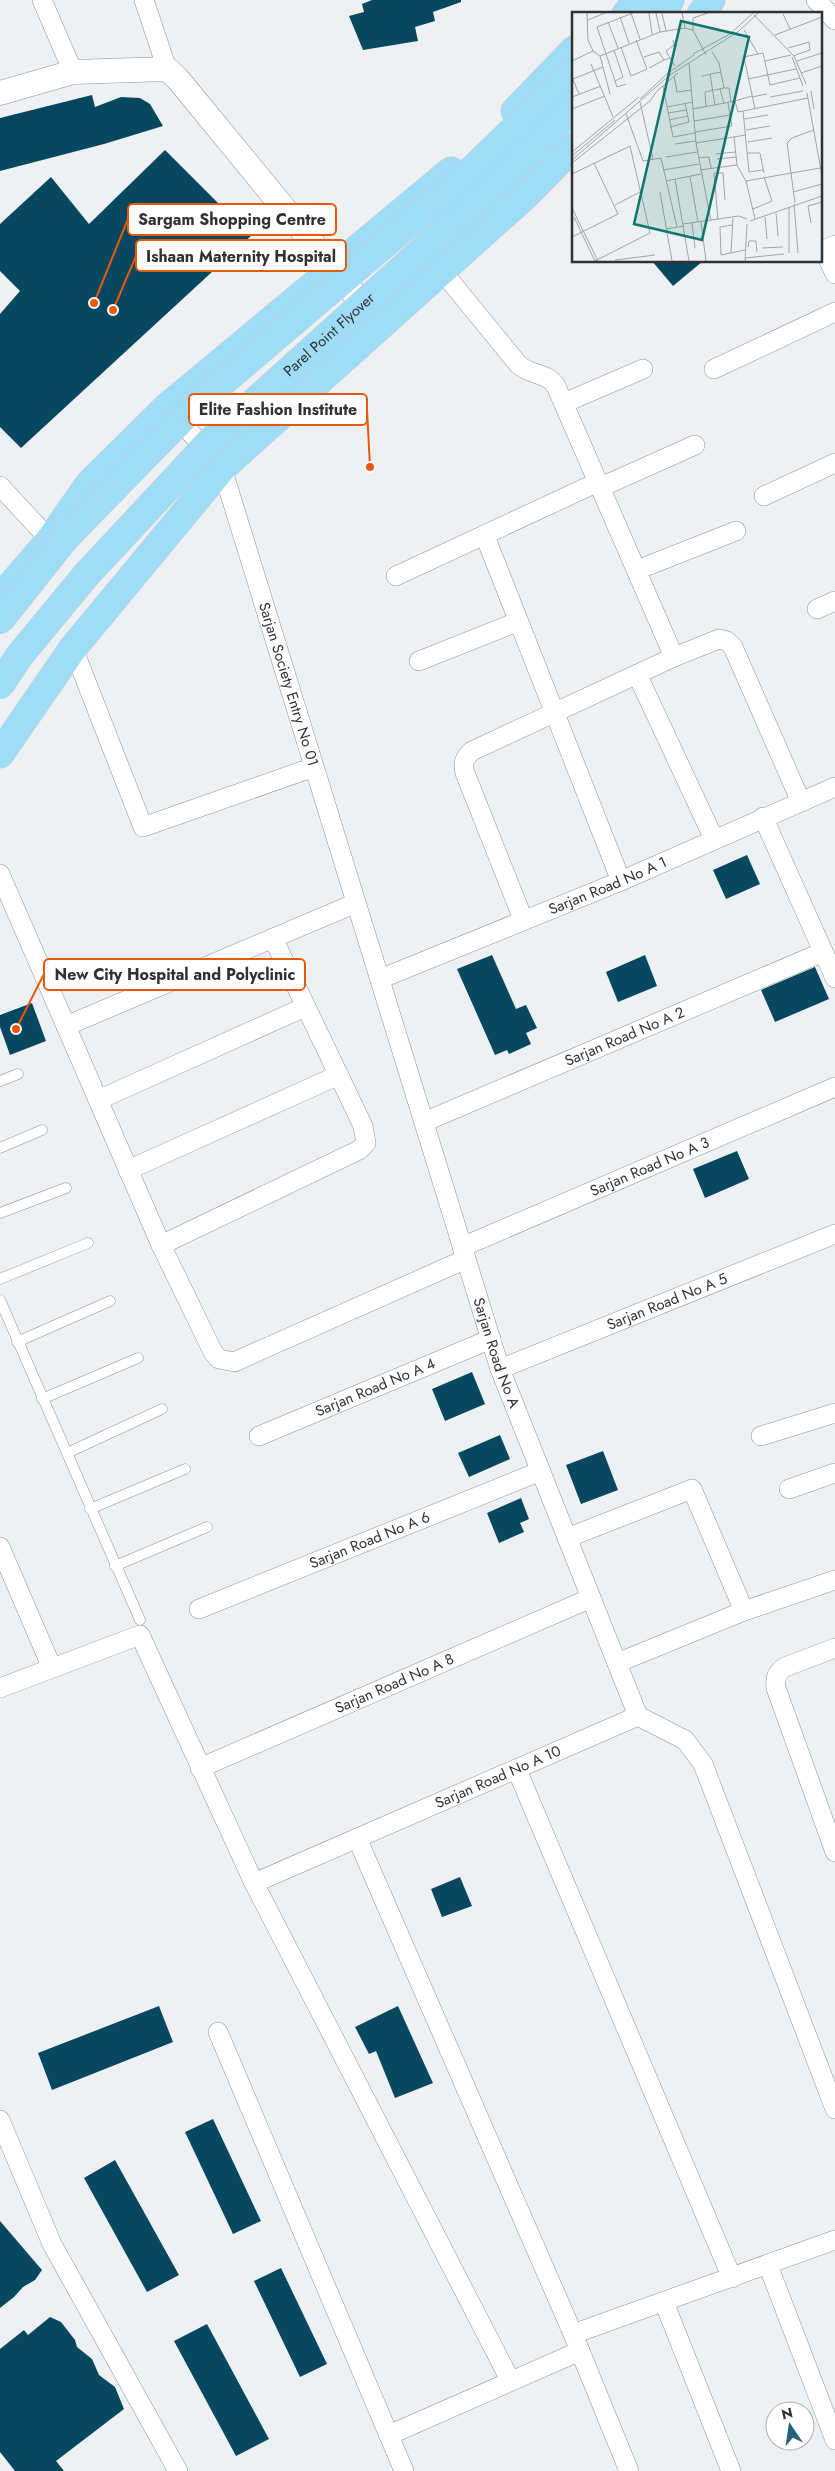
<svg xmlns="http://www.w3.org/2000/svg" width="835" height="2471" viewBox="0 0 835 2471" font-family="Jost,sans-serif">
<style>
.building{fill:#074860}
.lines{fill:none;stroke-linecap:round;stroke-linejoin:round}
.service-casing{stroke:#8f9294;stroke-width:11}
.minor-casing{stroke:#8f9294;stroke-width:20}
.tertiary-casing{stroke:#8f9294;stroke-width:25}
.primary-casing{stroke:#cdcece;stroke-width:29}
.service{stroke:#fff;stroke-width:10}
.minor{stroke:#fff;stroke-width:19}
.tertiary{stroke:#fff;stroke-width:24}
.primary{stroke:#9edcf7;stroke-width:28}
.primary-bridge-casing{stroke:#cdcece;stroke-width:29;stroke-linecap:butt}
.primary-bridge{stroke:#9edcf7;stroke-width:28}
.labels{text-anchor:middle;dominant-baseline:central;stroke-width:5;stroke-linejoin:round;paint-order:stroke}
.street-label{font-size:15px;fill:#303132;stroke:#fff}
.inset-road{fill:none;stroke:#a2a4a6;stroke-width:1}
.view{fill:#0f766e;fill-opacity:0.15;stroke:#0f766e;stroke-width:2.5}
.inset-edge{fill:none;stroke:#303132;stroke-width:2.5}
.leader{fill:none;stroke:#e8590c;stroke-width:2}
.callout-dot{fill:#e8590c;stroke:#fff;stroke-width:2}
.callout{fill:#fff;stroke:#e8590c;stroke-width:2}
.callout-label{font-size:16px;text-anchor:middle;font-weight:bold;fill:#303132}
</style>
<rect width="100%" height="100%" fill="#eef1f3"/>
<!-- building -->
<path class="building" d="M372 0H461V2L433 12 435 21 415 27 418 41 363 50 349 16 364 12 362 4Z
M92 95 95 107 121 97 140 98 150 104 163 126 104 144 0 171V118Z
M165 150 251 236 21 448 0 427V314L20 291 0 271V224L51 177 89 224Z
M652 261H703L673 286Z
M747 855 760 884 726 899 713 870Z
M492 955 516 1009 526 1005 537 1028 526 1033 531 1044 509 1054 507 1050 495 1055 457 969Z
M645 955 657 986 618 1002 606 972Z
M815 967 829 999 775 1022 761 990Z
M32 1003 46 1041 10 1055 0 1027V1015Z
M737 1151 749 1179 705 1198 693 1169Z
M472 1372 485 1404 445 1421 432 1389Z
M500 1435 510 1459 469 1477 458 1453Z
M603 1451 618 1490 581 1504 566 1465Z
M521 1498 529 1519 520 1523 524 1532 499 1543 487 1513Z
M460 1877 472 1906 442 1917 431 1889Z
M159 2006 173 2042 52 2090 38 2053Z
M398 2006 433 2083 395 2098 376 2051 369 2054 355 2027Z
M213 2119 261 2221 233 2234 185 2132Z
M115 2160 179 2275 147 2292 84 2178Z
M0 2221 42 2270 35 2280 23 2287 14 2297 0 2308Z
M281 2268 327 2364 300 2377 254 2281Z
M50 2317 61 2322 75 2340 77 2347 92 2359 99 2375 115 2387 124 2409 56 2461 64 2471H15L0 2452V2349L24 2330 28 2335Z
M207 2324 269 2439 236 2456 174 2341Z"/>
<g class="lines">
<!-- service casing -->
<g class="service-casing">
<path id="service" d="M0 1081 18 1074
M0 1148 42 1130
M0 1213 66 1188
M0 1279 88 1243
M0 1300 140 1620
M17 1342 110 1301
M42 1399 138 1358
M67 1453 162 1409
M90 1509 185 1469
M115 1566 207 1527"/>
</g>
<!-- minor casing -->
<g class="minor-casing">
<g id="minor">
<path d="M42 0 73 72"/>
<path d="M144 0 167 69"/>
<path d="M816 0 835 20"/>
<path d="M835 245 824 250 835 274"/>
<path d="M442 271 518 364C530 376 547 372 556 386L674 657"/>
<path d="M714 369 835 312"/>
<path d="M564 403 643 369"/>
<path id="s1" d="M173 413 222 468 500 1369 638 1716"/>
<path d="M0 486 50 540"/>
<path d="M601 487 695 445"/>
<path d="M764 496 835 463"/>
<path d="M485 536 621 881"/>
<path d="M637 570 736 531"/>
<path d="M396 576 598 482"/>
<path d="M817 609 835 601"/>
<path d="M73 648 143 827 314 767"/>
<path d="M419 661 517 622"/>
<path d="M637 674 714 839"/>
<path d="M763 817 835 978"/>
<path d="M0 874 161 1245 213 1352 219 1359 234 1362 466 1259"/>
<path d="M523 919 465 773C462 762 465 758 472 751L674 657 719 639 727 641 733 647 801 802"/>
<path id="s2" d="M380 979 621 881 835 787"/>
<path d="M66 1026 356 903"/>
<path d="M98 1100 305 1007"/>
<path id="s3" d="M424 1122 823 952"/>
<path d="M128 1170 339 1075"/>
<path d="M161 1245 359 1150 366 1143 363 1126 273 938"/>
<path id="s4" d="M462 1247 835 1087"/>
<path id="s5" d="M500 1369 835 1234"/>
<path id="s6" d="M259 1436 491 1339"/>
<path d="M761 1436 835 1413"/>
<path d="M789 1489 835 1473"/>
<path d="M567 1538 692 1489 744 1611"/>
<path d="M0 1547 52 1668"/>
<path id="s7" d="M199 1609 541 1471"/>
<path d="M835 1648 785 1667C776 1673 775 1678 776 1688L835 1852"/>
<path d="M617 1663 744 1611 835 1580"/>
<path d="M0 1688 140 1635 254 1883 510 2380"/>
<path d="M638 1716 685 1740 703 1764 835 2109"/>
<path id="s8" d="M200 1768 591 1598"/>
<path d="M517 1770 732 2278"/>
<path d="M357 1838 573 2334 629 2471"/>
<path id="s9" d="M254 1883 638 1716"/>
<path d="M218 2032 404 2471"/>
<path d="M0 2120 52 2244 178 2471"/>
<path d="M768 2265 835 2440"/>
<path d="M664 2302 731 2471"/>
<path d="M573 2334 835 2240"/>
<path d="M389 2435 580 2351"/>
</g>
</g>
<!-- tertiary casing -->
<g class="tertiary-casing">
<path id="tertiary" d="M0 93 73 72 167 69 177 78 375 319"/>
</g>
<!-- primary casing -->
<g class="primary-casing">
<path id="primary" d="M626 14 638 0
M658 14 670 0
M701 14 711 0
M515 111 574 50
M0 598 50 540 89 484 167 407 451 171
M0 754 73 648 222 468 526 195 574 146"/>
</g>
<!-- service -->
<use href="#service" class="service"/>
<!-- minor -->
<use href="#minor" class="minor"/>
<!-- tertiary -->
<use href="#tertiary" class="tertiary"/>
<!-- primary -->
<use href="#primary" class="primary"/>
<!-- primary-bridge casing -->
<g class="primary-bridge-casing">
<g id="primary-bridge">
<path d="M0 620 66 537 191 409 475 167 574 71"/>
<path id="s10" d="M0 685 20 655 87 574 211 441 506 175 574 106"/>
</g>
</g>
<!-- primary-bridge -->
<use href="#primary-bridge" class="primary-bridge"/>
</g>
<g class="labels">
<!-- street labels -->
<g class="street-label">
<text stroke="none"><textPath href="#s10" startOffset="482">Parel Point Flyover</textPath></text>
<text stroke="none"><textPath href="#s1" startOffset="300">Sarjan Society Entry No 01</textPath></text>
<text stroke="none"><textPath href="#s2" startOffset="246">Sarjan Road No A 1</textPath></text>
<text stroke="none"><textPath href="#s3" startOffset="218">Sarjan Road No A 2</textPath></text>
<text stroke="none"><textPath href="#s4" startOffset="204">Sarjan Road No A 3</textPath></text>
<text stroke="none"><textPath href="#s5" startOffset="180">Sarjan Road No A 5</textPath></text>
<text stroke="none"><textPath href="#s1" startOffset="1000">Sarjan Road No A</textPath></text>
<text stroke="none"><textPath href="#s6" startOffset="126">Sarjan Road No A 4</textPath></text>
<text stroke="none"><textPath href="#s7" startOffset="184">Sarjan Road No A 6</textPath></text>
<text stroke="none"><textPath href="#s8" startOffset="212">Sarjan Road No A 8</textPath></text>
<text stroke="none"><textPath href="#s9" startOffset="266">Sarjan Road No A 10</textPath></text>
</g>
</g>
<!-- overview -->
<g transform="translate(572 12)">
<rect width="250" height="250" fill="#eef1f3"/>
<path class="inset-road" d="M15 1 16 28 21 39 28 44 38 82M59 1 68 27M77 1 80 22M84 1 88 20M90 1 94 19M110 1 113 16M211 2 218 17M182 3 222 44 234 72M48 5 57 31M16 8 33 1M36 10 46 36M121 18V6L136 1M172 18 186 42 172 45 183 97M203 23 250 5M49 35 59 64 75 57 64 28M216 36 237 30 238 38 221 44M42 38 51 65 43 69M140 40 147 51 152 76M121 42 158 22 181 1M186 42 191 41 198 73 228 66M28 44 88 20 113 16 121 18 134 43M72 45 87 40 92 48 98 46 103 54M220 45 231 74M98 46 94 39 102 33 101 28M0 49 21 39M193 49 219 43M225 49 250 41M117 51 124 131 139 209M19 52 41 105M77 56 92 48M229 61 250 54M138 62 143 93M102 64 105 80 120 78M130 64 149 60M0 65 7 82M1 67 31 55M176 67 224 57M54 72 45 75 25 15 61 1M91 74 101 125 123 121M148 77 152 92M85 79 106 61M239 79 242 97M235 81 250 164M0 85 29 74M180 85 195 82M198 85 231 79M68 87 96 61 122 43M163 89 180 84M68 90 81 147M95 95 121 90M134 95 133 80 152 76H157L159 90M0 97 33 84M121 97 163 89 166 100 236 86M171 99 177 160 191 158M96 101 115 98M54 102 71 149 89 146 105 215M172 107 196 103M97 108 116 104M122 109 158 103M98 115 117 110 113 91M174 118 198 114M123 120 160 114 156 91M162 125 165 153 174 169 248 156M176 130 200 126M124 131 174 123M103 132 124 129M0 140 67 85M175 141H188L192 161M144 142 163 140M0 144 43 108M94 145 125 140M126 146 137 145 139 156M145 147 164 145M0 148 98 63 167 19 186 1M0 151 78 89 85 79M91 158 127 152M128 158 165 153M0 162 58 134 78 221 23 249M118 165 126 210M103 167 117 249M94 169 129 162M174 169 183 207M88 180 100 249M221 180 250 172M223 191 215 131 220 126 242 118M222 192 226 241M43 193 68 180M217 195V241M0 196 26 249M181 197 200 189 192 165M204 201 206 224M2 205 23 249M193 205 195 227M146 208 142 161H151L153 188M178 209 250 184M129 210 134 249M120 211 123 236M239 211 236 194 250 190M111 212 167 204 175 207M160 213 148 215 149 243 173 238M94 217 112 214M0 225 46 202 22 151M176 235 177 229H184L185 240M190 236 211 235M159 240 161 206M173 246 212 242M43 248 83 243M173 249 175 212"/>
<path class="view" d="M109 9 177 25 130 228 62 212Z"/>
<rect width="250" height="250" class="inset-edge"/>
</g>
<!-- callouts -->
<path class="leader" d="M94 303L128 219M113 310L136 256M370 467L367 409M16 1029L44 974"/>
<g class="callout-dot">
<circle cx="94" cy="303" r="5"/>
<circle cx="113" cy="310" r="5"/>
<circle cx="370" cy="467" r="5"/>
<circle cx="16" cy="1029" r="5"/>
</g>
<g class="callout">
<rect x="128" y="204" width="208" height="31" rx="5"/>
<rect x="136" y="240" width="210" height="31" rx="5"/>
<rect x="189" y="394" width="178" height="31" rx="5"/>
<rect x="44" y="959" width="261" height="31" rx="5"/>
</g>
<g class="callout-label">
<text x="232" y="225">Sargam Shopping Centre</text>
<text x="241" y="262">Ishaan Maternity Hospital</text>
<text x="278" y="415">Elite Fashion Institute</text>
<text x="175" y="980">New City Hospital and Polyclinic</text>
</g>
<!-- north arrow -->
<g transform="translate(790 2426) rotate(347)"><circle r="24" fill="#ffffff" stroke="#acadad"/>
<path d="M0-4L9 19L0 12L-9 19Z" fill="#255f78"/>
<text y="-8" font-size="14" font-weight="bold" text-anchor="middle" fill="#303132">N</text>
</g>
</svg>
